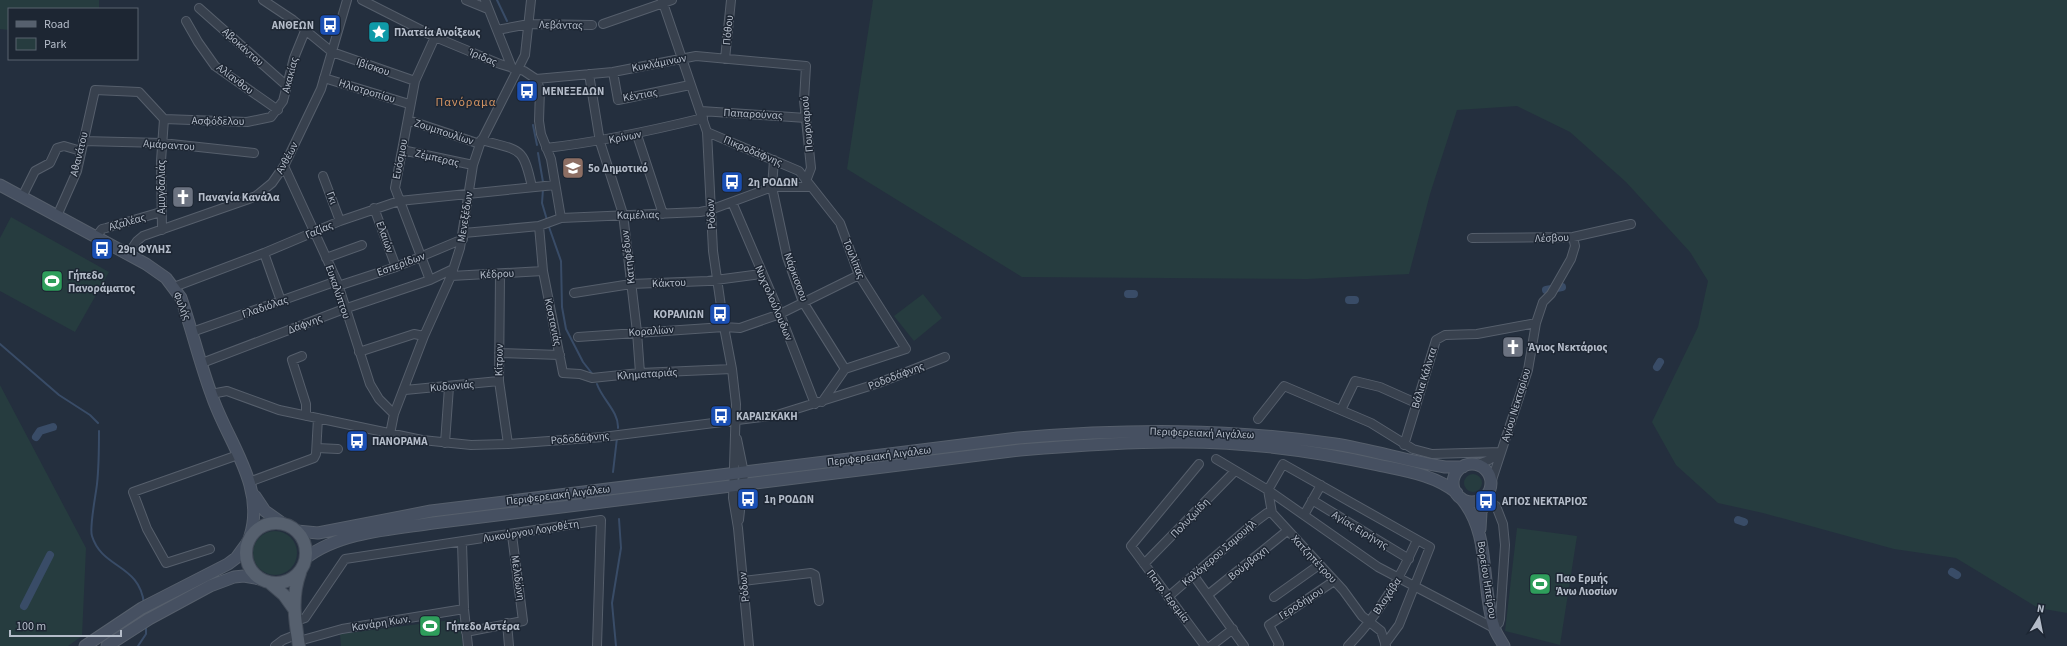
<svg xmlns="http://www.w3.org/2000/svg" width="2067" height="646" viewBox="0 0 2067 646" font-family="'Source Sans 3',sans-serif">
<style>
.green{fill:#263c3f}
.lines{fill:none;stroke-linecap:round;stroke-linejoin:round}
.stream{stroke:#394c67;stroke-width:2}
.canal{stroke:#394c67;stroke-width:8}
.street-casing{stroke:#565f6c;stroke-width:10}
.secondary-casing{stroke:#565f6c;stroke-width:13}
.primary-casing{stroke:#414a57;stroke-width:14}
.street{stroke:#38414e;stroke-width:8}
.secondary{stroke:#465061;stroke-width:11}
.primary{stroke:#56606e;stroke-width:12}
.labels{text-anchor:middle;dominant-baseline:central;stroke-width:3;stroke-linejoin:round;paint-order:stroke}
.poi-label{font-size:11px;font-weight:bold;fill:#b4bcc9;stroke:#1d2633;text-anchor:start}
.street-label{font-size:11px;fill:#b4bcc9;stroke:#1d2633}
.neighbourhood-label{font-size:12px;letter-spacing:1px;fill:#d59563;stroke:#1d2633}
</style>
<rect width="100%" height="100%" fill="#242f3e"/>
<!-- green -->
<path class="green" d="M0 0H99V9H9V30L0 29Z
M873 0H2067V613L2038 608 1956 558 1894 549 1763 513 1718 503 1676 465 1652 422 1698 327 1708 281 1690 252 1626 182 1570 132 1517 106 1457 110 1430 194 1409 274 1307 279 1022 277 847 169Z
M11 217 109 272 75 332 0 291V238Z
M923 294 942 318 914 341 894 316Z
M0 385 86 548 82 636 68 646H0Z
M1464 483a9 9 0 1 1 18 0a9 9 0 1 1-18 0Z
M1517 528 1577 536 1560 645 1505 631Z
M253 553a22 22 0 1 1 44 0a22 22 0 1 1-44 0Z
M459 619 463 646H341L340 634Z"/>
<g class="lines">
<!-- stream -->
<path class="stream" d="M497 0 507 21
M533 125 537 145
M538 153 543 182
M543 189 542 203 547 220
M549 227 561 261 562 307 566 329 583 362 594 376
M0 344 59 395 90 415 98 423
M597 384C602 399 619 412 618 428
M99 431C99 449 99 466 97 484 96 494 89 528 92 536 102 569 140 564 144 604
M613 472 617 438
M138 646 146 634V626
M616 646 612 603 621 548 619 519"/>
<!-- canal -->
<path class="canal" d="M1546 290 1562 287
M1128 294H1134
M1349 300H1355
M1657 367 1660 362
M36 437 40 431 53 427
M1738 520 1744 522
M1952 572 1957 575
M24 606 50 555"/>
<!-- street casing -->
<g class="street-casing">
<path id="street" d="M263 0 293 20 332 52 415 81
M362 0 435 37 500 64 524 71 536 79 540 89 539 121 541 134 551 159 561 218
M466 0 488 9
M485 0 512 68
M662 0 707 132 713 251 724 327 732 369 736 404 733 498 738 528 749 646
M199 8 287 86
M186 21 198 42 215 66 278 110
M603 24 672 0
M497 30 529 24 592 25
M725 59 731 0
M613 72 618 100 690 85
M589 74 600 142 623 214 637 332 640 373
M324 78 409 104
M536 79 613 72 696 56 806 66 804 100 811 168 806 181
M701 111 806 118
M164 119 247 122 271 117 283 101 294 58 305 31
M408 120 480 144
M707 132 799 171 840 223 859 275 906 349 845 369
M637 135 663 214
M481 140C521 151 523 146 532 187
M83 141 162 143 254 153
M546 148C600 142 650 131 703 118
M402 150 473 165
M774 160 772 187 787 257 803 302 845 369
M284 166 337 281 370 384 379 399 394 414
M323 176 340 221
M22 197 35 171 50 163 57 148 64 146 81 151
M732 202 780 314 815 404
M374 208 396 267
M57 216 77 171 95 90 139 92 164 119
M539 226 543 271 563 373 580 374 592 378 640 373 732 369
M162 230 161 161 164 119
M464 233 539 226 561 218 700 212 710 210 772 187H810
M96 237 102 229 106 228 161 212
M1472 238 1573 237 1631 224
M264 253 281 301
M128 254 137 241 143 236 246 200 256 196 272 183 284 166 321 89 347 0
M326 258 362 245
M500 275 499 381 508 444
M451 276 543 271
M430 280 395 188 415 81 435 37
M338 286 396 267 463 239
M174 287 264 253 340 221 399 201 555 185
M574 293 631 284 708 281 761 274
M192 332 337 281
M578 337 724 327 740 328 780 314 859 275
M359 352 408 336 414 334 424 336
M499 353 560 355
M302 356 292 360 306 404V416
M202 363 344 309 430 280 453 269
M405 390 499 381
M211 394 227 391 279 410 422 440 471 445 508 444 603 437 777 415 876 384 945 357
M822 402 845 369
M1341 410 1355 381 1380 387 1416 403
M1258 419 1284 386 1371 423 1413 449 1432 454 1501 452
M390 434 394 414 424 336 451 276 460 248 473 165 480 144 525 55 531 0
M737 439 744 473 739 520
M445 443 449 387
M1404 445 1436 340 1445 335 1477 334 1536 323
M317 448 338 449
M1216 459 1268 490 1378 567 1494 628 1499 623 1500 619 1505 545 1503 524 1496 506
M1199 464 1131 546 1205 646
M1475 465 1489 460 1501 452
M249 482 314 458 316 454 318 418
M1491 483 1528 370 1536 323 1543 302 1551 294 1571 259 1575 246 1573 237
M1268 490 1283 464 1430 547 1399 625 1385 644
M1268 490 1272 513 1343 590 1362 616 1381 631 1386 646
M1312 500 1409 559
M1304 515 1321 485
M462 542 464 609 468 646
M210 549 166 563 147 529 133 492 238 455
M1144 564 1235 471
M1194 576 1244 646
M743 581 811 573 815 575 819 601
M1209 594 1287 531
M1168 597 1255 522 1267 513H1272
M1274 597 1319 565
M296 621 305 618 345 559 601 520 597 646
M507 623 509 646
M466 632 523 621 512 535
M299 641 342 629 464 609
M275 646 283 640 298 634
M1211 646 1233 629
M1278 646 1279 644 1269 625 1334 581
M1348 646C1379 614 1399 580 1417 540"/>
</g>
<!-- secondary casing -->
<g class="secondary-casing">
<path id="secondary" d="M0 185 146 264 166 278 181 298C192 330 200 364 212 396 227 441 266 486 250 536
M1453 483a19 19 0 1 1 38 0a19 19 0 1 1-38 0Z
M255 496 265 511 282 523
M1461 498C1492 535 1480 584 1494 627 1496 634 1501 640 1504 646
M1480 529 1481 512 1488 493
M297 531 318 533 431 511 1018 438C1125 429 1229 428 1335 444 1372 450 1408 461 1445 467H1463
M306 558C339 532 393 529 433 523L1020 450C1070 446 1120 442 1171 442 1239 441 1311 450 1378 465 1406 471 1435 475 1457 493
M85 646 142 608 228 564 236 558 247 543
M107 646 149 619 210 586 234 577 244 576 260 579"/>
</g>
<!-- primary casing -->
<g class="primary-casing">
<path id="primary" d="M246 553a30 30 0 1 1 60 0a30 30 0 1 1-60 0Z
M270 583 284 595 294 609
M299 646C295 621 291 597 300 573"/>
</g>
<!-- street -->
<use href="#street" class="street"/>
<!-- secondary -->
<use href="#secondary" class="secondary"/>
<!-- primary -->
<use href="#primary" class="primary"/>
</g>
<!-- icons -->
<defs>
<g id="bus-square" transform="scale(1.15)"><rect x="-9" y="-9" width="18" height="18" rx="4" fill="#1a4fb4" stroke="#1d2633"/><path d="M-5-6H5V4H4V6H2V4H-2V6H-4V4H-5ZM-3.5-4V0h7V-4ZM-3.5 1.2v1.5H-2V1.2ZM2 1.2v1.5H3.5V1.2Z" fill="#fff"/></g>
<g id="sight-square" transform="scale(1.15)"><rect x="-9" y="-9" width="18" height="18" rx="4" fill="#0f9aa8" stroke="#1d2633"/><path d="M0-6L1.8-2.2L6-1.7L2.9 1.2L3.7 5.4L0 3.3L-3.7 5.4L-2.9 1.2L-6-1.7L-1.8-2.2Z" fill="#fff"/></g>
<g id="school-square" transform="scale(1.15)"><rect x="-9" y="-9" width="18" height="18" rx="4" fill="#8d6e63" stroke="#1d2633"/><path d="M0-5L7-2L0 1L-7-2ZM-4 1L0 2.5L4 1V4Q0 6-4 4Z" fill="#fff"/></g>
<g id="church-square" transform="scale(1.15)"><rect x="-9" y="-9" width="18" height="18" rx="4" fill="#6b7280" stroke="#1d2633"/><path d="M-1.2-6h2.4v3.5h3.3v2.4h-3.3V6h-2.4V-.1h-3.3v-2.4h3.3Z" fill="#fff"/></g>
<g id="stadium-square" transform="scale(1.15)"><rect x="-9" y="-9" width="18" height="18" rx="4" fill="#2e9e5b" stroke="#1d2633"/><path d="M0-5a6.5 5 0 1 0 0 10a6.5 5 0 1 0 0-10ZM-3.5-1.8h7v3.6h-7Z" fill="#fff"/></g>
</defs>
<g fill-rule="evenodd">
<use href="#bus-square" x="330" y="25"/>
<use href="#sight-square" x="379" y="32"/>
<use href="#bus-square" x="527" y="91"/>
<use href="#school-square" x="573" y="168"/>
<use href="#bus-square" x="732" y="182"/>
<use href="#church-square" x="183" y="197"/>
<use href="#bus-square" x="102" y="249"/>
<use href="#stadium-square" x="52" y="281"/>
<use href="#bus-square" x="720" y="314"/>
<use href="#church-square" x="1513" y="347"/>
<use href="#bus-square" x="721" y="416"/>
<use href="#bus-square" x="357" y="441"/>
<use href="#bus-square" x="748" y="499"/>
<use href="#bus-square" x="1486" y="501"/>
<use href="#stadium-square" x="1540" y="584"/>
<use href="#stadium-square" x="430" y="626"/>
</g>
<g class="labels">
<!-- poi labels -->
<g class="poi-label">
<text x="314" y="25" text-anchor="end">ΑΝΘΕΩΝ</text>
<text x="394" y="32">Πλατεία Ανοίξεως</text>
<text x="542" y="91">ΜΕΝΕΞΕΔΩΝ</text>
<text x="588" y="168">5ο Δημοτικό</text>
<text x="748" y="182">2η ΡΟΔΩΝ</text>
<text x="198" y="197">Παναγία Κανάλα</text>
<text x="118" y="249">29η ΦΥΛΗΣ</text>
<text x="68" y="275">Γήπεδο<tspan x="68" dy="13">Πανοράματος</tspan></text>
<text x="704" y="314" text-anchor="end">ΚΟΡΑΛΙΩΝ</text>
<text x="1528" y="347">Άγιος Νεκτάριος</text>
<text x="736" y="416">ΚΑΡΑΙΣΚΑΚΗ</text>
<text x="372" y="441">ΠΑΝΟΡΑΜΑ</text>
<text x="764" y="499">1η ΡΟΔΩΝ</text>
<text x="1502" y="501">ΑΓΙΟΣ ΝΕΚΤΑΡΙΟΣ</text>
<text x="1556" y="578">Παο Ερμής<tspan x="1556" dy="13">Άνω Λιοσίων</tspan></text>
<text x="446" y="626">Γήπεδο Αστέρα</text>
</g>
<!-- street labels -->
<g class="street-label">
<text transform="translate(561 25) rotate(1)">Λεβάντας</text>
<text transform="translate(728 30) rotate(-84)">Πόθου</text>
<text transform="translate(243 47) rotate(42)">Αβοκάντου</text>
<text transform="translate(483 57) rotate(23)">Ίριδας</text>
<text transform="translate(659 63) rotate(-11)">Κυκλάμινων</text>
<text transform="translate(373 67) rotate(19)">Ιβίσκου</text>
<text transform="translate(290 75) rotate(-75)">Ακακίας</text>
<text transform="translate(235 79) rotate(37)">Αλίανθου</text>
<text transform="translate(367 91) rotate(17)">Ηλιοτροπίου</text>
<text transform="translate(640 95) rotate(-10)">Κέντιας</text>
<text transform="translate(753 114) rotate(3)">Παπαρούνας</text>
<text transform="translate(218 121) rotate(1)">Ασφόδελου</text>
<text transform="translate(807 124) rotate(-95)">Πουρναριού</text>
<text transform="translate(444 132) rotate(18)">Ζουμπουλίων</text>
<text transform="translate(625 137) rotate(-11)">Κρίνων</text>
<text transform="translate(169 145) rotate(4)">Αμάραντου</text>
<text transform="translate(753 151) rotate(23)">Πικροδάφνης</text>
<text transform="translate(79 154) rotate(-76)">Αθανάτου</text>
<text transform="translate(287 158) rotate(-62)">Ανθέων</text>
<text transform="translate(437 158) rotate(13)">Ζέμπερας</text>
<text transform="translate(400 159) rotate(-79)">Ευόσμου</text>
<text transform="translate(161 187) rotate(-90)">Αμυγδαλιάς</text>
<text transform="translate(332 198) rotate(69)">Γκι</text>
<text transform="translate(711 214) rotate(-93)">Ρόδων</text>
<text transform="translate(638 215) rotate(-1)">Καμέλιας</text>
<text transform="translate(465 217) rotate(-81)">Μενεξέδων</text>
<text transform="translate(127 222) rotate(-16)">Αζαλέας</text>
<text transform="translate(319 230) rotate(-23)">Γαζίας</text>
<text transform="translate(385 237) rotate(70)">Ελαιών</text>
<text transform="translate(1552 238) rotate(-2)">Λέσβου</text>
<text transform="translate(628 257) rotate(-97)">Κατηφέδων</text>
<text transform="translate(854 259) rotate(68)">Τουλίπας</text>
<text transform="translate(401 264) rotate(-20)">Εσπερίδων</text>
<text transform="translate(497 274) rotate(-3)">Κέδρου</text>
<text transform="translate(796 277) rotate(70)">Νάρκισσου</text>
<text transform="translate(669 283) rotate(-2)">Κάκτου</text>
<text transform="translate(338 292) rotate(71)">Ευκαλύπτου</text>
<text transform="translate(774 303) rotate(67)">Νυχτολούλουδων</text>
<text transform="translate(182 306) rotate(67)">Φυλής</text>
<text transform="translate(265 307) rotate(-19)">Γλαδιόλας</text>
<text transform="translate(553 322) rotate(78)">Καστανιάς</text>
<text transform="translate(305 324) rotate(-21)">Δάφνης</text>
<text transform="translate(651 331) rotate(-4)">Κοραλίων</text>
<text transform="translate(499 360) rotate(-89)">Κίτρων</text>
<text transform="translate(647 374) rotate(-4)">Κληματαριάς</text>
<text transform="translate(896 376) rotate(-21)">Ροδοδάφνης</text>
<text transform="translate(1424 378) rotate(-73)">Βάλια Κάλντα</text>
<text transform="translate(452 386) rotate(-5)">Κυδωνιάς</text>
<text transform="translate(1516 405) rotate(-73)">Αγίου Νεκταρίου</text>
<text transform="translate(1202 433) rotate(2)">Περιφερειακή Αιγάλεω</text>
<text transform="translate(580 438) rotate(-5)">Ροδοδάφνης</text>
<text transform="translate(879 456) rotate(-7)">Περιφερειακή Αιγάλεω</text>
<text transform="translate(558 495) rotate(-7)">Περιφερειακή Αιγάλεω</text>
<text transform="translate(1190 518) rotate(-46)">Πολυζωίδη</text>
<text transform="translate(1360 530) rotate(31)">Αγίας Ειρήνης</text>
<text transform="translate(531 531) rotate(-9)">Λυκούργου Λογοθέτη</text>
<text transform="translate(1219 553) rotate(-41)">Καλόγερου Σαμουήλ</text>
<text transform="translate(1314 559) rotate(47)">Χατζηπέτρου</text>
<text transform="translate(1248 563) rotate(-39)">Βούρβαχη</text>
<text transform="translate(518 578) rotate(82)">Μελιδώνη</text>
<text transform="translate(1487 580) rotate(81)">Βορείου Ηπείρου</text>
<text transform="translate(744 587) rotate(-96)">Ρόδων</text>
<text transform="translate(1168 596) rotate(53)">Πατρ. Ιερεμία</text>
<text transform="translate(1387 596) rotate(-57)">Βλαχάβα</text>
<text transform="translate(1301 603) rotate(-33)">Γεροδήμου</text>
<text transform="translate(381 623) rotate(-9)">Κανάρη Κων.</text>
</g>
<!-- neighbourhood labels -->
<g class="neighbourhood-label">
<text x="466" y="102">Πανόραμα</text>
</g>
</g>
<!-- legend -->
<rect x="8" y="8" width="130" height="52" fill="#1d2633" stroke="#59626f"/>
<rect x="16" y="21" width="20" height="6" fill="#56606e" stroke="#59626f"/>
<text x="44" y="28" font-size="12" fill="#b4bcc9">Road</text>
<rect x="16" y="38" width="20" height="12" fill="#263c3f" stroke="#59626f"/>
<text x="44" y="48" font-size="12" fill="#b4bcc9">Park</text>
<!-- north arrow -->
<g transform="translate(2039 618) rotate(10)" stroke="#1d2633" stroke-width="3" paint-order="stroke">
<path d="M0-3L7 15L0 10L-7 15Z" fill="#b4bcc9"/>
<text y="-6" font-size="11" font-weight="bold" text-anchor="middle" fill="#b4bcc9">N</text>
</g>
<!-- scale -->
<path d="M10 630v6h111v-6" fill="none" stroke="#b4bcc9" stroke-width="2"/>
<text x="16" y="630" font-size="12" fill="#b4bcc9" stroke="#1d2633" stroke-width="3" paint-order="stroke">100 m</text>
</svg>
